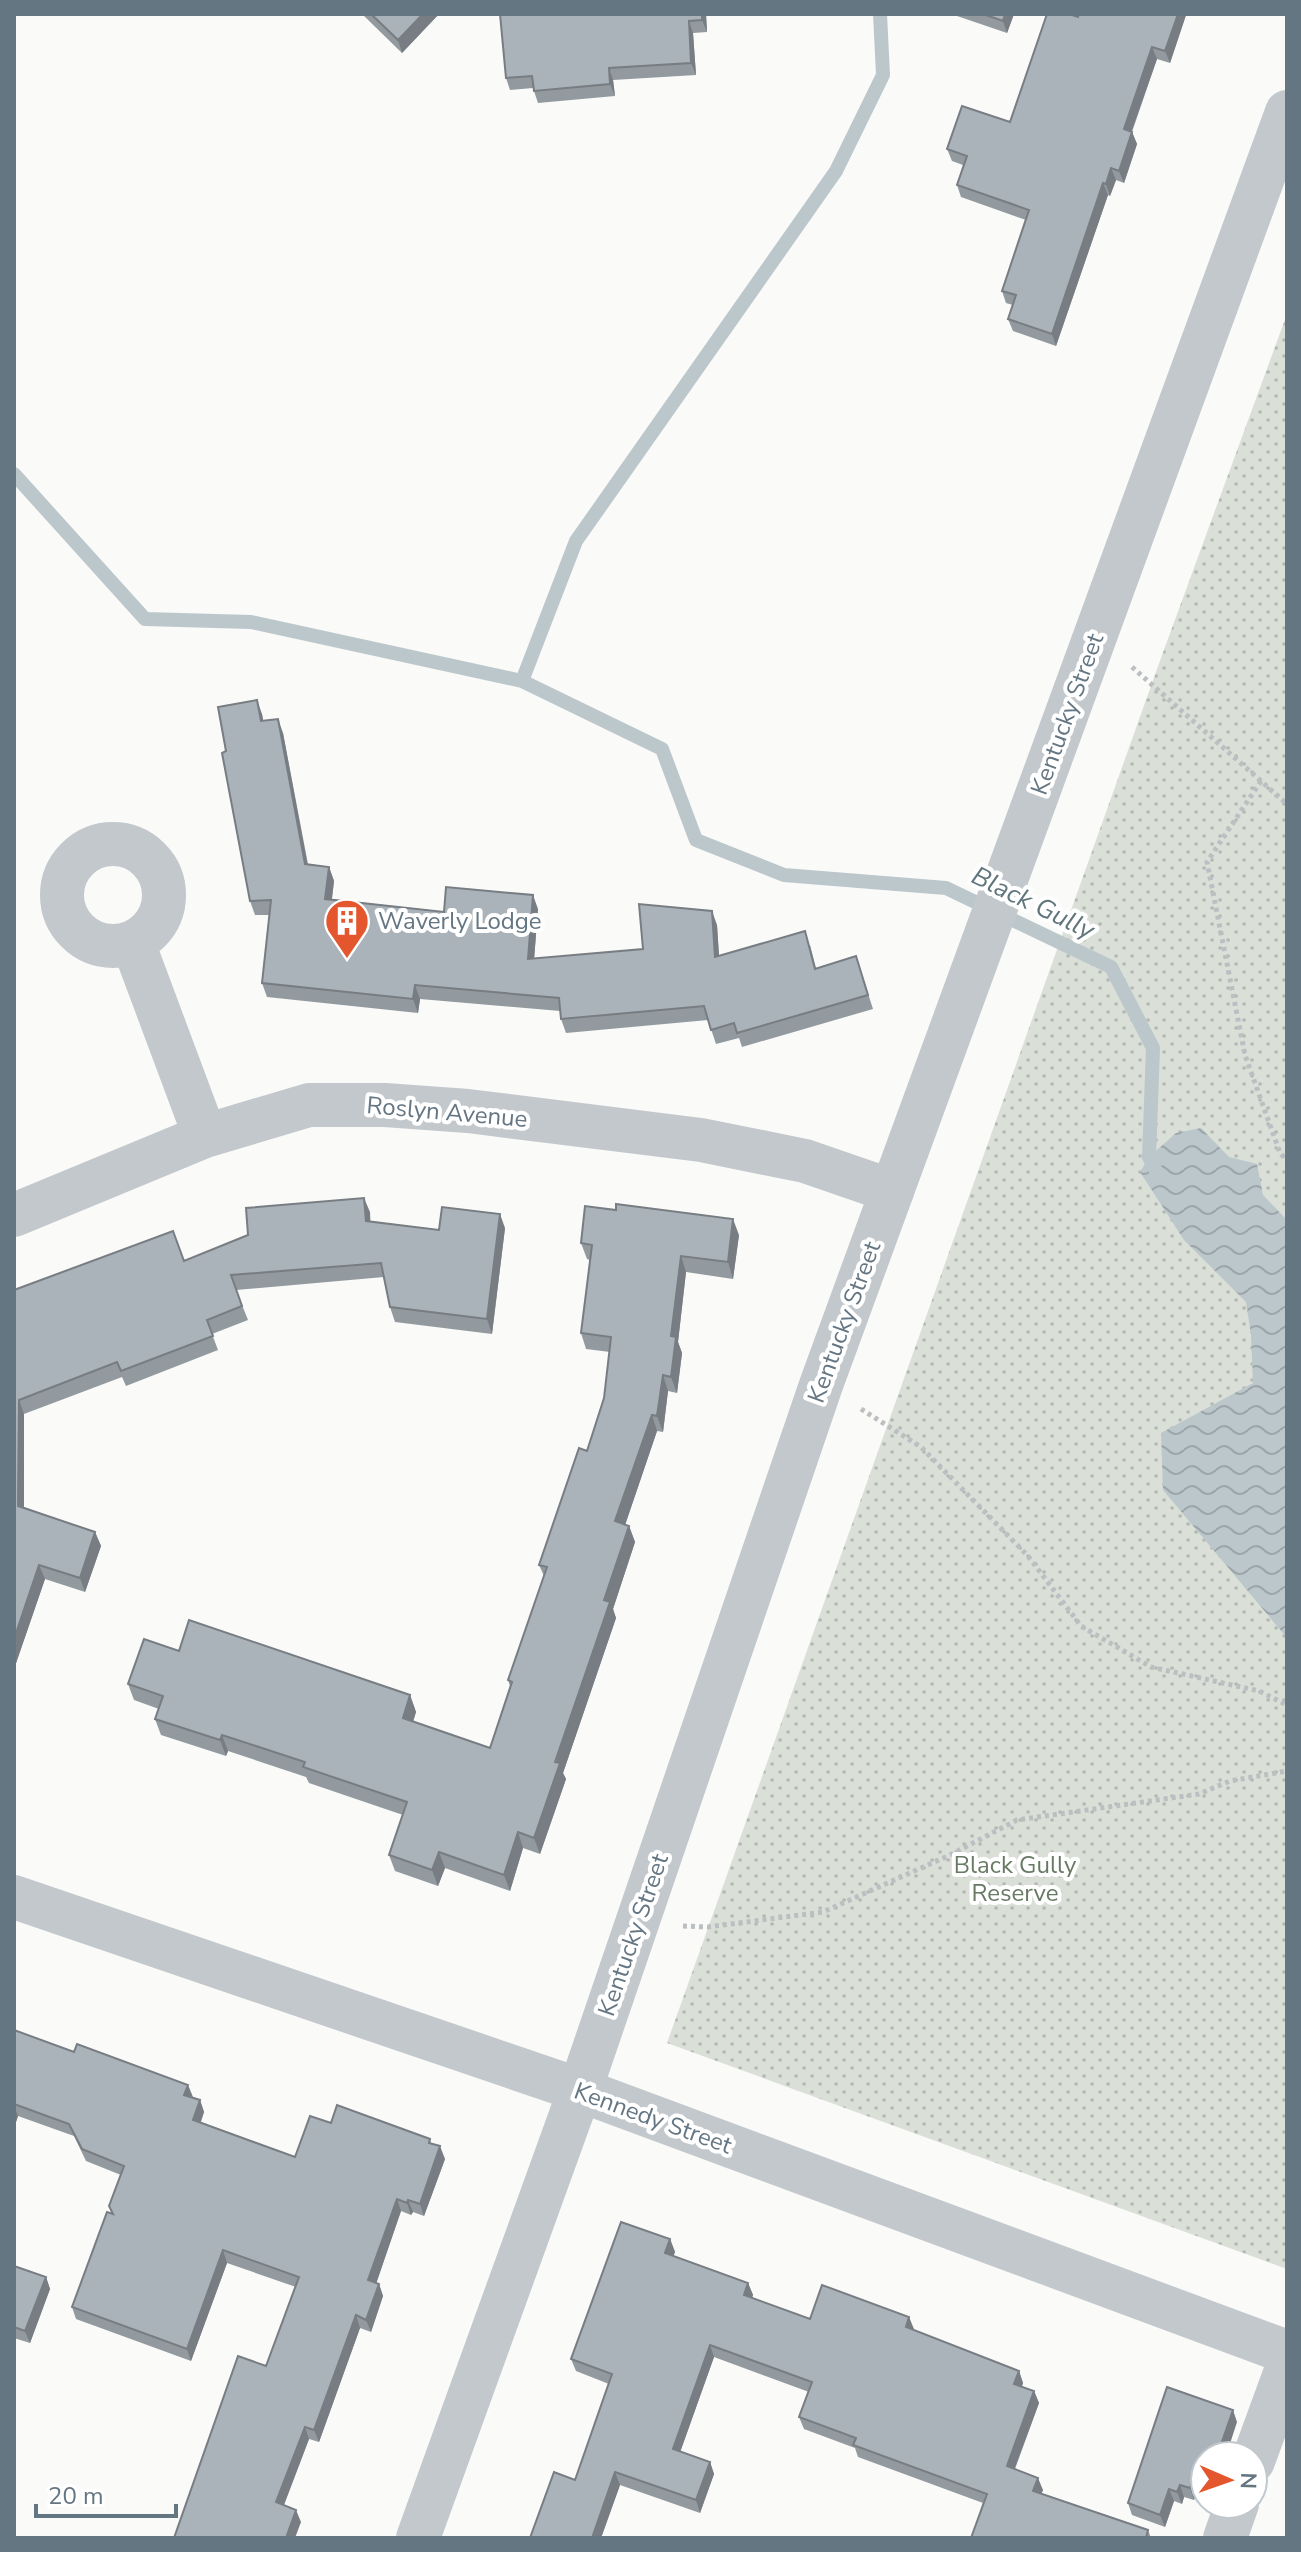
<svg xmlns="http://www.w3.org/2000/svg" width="1301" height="2552" viewBox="0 0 1301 2552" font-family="'Nunito Sans',sans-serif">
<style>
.park{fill:url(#park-dots)}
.water{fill:url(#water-waves)}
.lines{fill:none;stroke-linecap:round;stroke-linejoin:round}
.stream{stroke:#bbc7cb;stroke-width:14}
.path{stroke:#bbbfc2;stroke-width:5;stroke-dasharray:4 4;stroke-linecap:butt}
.minor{stroke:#c3c8cc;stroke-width:44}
.tertiary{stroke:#c3c8cc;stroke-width:44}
.wall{fill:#929a9f}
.shaded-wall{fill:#777d82}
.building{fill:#aab3b9;stroke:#777d82;stroke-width:2}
.labels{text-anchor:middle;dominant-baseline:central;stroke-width:8;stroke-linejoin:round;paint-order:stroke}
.street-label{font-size:24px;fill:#657683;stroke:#fff}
.poi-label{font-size:24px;fill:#657683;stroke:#fff;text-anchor:start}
.park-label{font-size:24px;fill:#687a64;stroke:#fff}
.water-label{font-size:26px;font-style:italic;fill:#60757c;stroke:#fff}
</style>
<defs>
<pattern id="park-dots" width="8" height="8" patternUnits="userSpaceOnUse" patternTransform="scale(2)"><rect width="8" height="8" fill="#dadfd7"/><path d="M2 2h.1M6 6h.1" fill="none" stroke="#b4b9b4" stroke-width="1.8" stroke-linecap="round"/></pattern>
<pattern id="water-waves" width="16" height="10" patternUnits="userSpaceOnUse" patternTransform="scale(2)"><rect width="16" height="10" fill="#bbc7cb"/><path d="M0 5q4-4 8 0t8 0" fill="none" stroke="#9ca6aa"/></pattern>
</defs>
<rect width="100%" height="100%" fill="#fafaf8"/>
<!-- park -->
<path class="park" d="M1287 314V2269L667 2043 1161 658Z"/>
<!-- water -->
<path class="water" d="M1201 1128 1229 1157 1257 1164 1263 1195 1287 1220V1638L1163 1490 1161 1433 1253 1383 1251 1335 1246 1302 1184 1240 1140 1172 1149 1157 1176 1133Z"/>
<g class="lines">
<!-- stream -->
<path class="stream" d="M14 474 145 619 251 622 522 681 662 749 696 840 784 875 946 888 1111 967 1153 1048 1149 1157 1158 1175
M522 681 576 541 836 171 883 75 880 14"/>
<!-- path -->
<path class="path" d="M1132 667 1287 804
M1261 781 1207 862 1245 1055 1280 1153 1287 1161
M861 1409 921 1447 1028 1556 1081 1626 1151 1667 1259 1691 1287 1705
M683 1926 708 1927 823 1912 950 1855 1017 1820 1199 1794 1230 1781 1287 1771"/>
<!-- minor -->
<path class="minor" d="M62 895a51 51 0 1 1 102 0a51 51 0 1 1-102 0Z
M133 943 205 1136
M14 1215 205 1136 309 1105H385L468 1111 701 1140 805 1161 892 1191
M580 2090 1287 2352
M1253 2461 1287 2368
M1225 2538 1237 2504"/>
<!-- tertiary -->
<path class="tertiary" d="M14 1897 580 2090
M418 2538 580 2090 821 1385 1287 112"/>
</g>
<!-- wall -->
<path class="wall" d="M362 14H439L402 53Z
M706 14 707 32 693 33 696 75 613 80 615 96 538 103 533 88 510 90 506 78Z
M957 14H1014L1007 33 957 16Z
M1079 14H1186V15L1170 63 1157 59 1132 132 1137 144 1124 183 1116 180 1110 196 1108 195 1056 346 1013 331 1008 319 1013 305 1006 303 1002 291 1026 220 961 197 957 185 963 165 952 161 947 149 1010 122Z
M262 714 263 721 283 733 308 864 329 867 334 881 332 899 444 912 538 909 534 959 643 949 717 925 719 956 810 945 816 968 856 956 873 1009 742 1047 739 1038 716 1044 708 1020 566 1033 561 1019 560 1011 420 999 418 1013 267 997 262 983 269 915H255L250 901 226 751Z
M370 1212V1221L439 1230 505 1228 492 1334 395 1322 390 1307 384 1277 236 1290 248 1320 212 1334 218 1350 126 1386 122 1377 24 1414V1507L95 1532 101 1546 85 1592 45 1579 14 1669V1290L184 1261Z
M739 1235 733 1279 686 1272 678 1342 682 1353 677 1393 668 1391 663 1432 657 1431 625 1525 629 1526 635 1542 613 1609 616 1618 563 1773 566 1779 540 1854 523 1848 510 1891 445 1868 438 1886 395 1871 389 1855 403 1815 309 1783 306 1777 228 1751 226 1756 161 1735 155 1719 159 1709 134 1700 128 1684 179 1651 410 1695 416 1712 413 1722 490 1748 510 1686 508 1680 544 1576 539 1565 587 1451 604 1398 610 1352 586 1349 581 1333 590 1260 587 1259 581 1243Z
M14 2030 200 2100 204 2112 201 2122 295 2157 331 2123 430 2139 431 2144 445 2159 424 2216 413 2212 411 2215 401 2211 376 2283 379 2284 383 2296 371 2332 360 2328 319 2442 309 2439 284 2505 301 2522 174 2538 266 2366 296 2287 227 2263 191 2361 76 2319 72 2307 112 2214 109 2206 121 2175 86 2161 74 2136 18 2116 14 2128Z
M670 2239 675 2252 673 2256 748 2283 753 2295 752 2298 810 2319 909 2317 913 2330 1019 2371 1023 2383 1022 2387 1034 2391 1039 2403 1015 2469 1043 2490 1041 2493 1148 2530 1151 2538H971L983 2503 858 2457 855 2448 804 2429 799 2417 809 2392 714 2357 680 2452 710 2462 714 2474 700 2513 620 2485 601 2538H530L575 2480 609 2384 576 2371 571 2359Z
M14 2266 46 2277 50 2289 30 2343 14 2338Z
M1237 2422 1205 2456V2478L1202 2477 1194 2500 1184 2497 1182 2504 1174 2501 1165 2527 1132 2515 1128 2503Z"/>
<!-- shaded-wall -->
<path class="shaded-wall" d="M423 14H439L402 53 398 40Z
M702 14H706L707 32 702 20Z
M1005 14H1014L1007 33 1003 21Z
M1178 14H1186V15L1170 63 1165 51Z
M689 21 693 33 696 75 691 63Z
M1152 47 1157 59 1128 141 1124 129Z
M609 68 613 80 615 96 610 84Z
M1132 132 1137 144 1124 183 1119 171Z
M1111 168 1116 180 1110 196 1106 184Z
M1103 183 1108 195 1056 346 1052 334Z
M257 700 262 714 266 735 261 721Z
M278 719 283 733 310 878 305 864Z
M329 867 334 881 330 913 325 899Z
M533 895 538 909 533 973 528 959Z
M712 911 717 925 720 971 715 957Z
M415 985 420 999 418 1013 413 999Z
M364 1198 370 1212 371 1235 366 1221Z
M500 1214 505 1228 492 1334 487 1319Z
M733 1219 739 1235 733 1279 728 1262Z
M681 1256 686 1272 678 1342 682 1353 677 1393 671 1377V1336Z
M663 1375 668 1391 663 1432 657 1416Z
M19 1400 24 1414V1520L18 1506Z
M652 1415 657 1431 621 1537 615 1521Z
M629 1526 635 1542 613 1609 616 1618 563 1773 566 1779 540 1854 534 1838 604 1600Z
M95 1532 101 1546 85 1592 80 1578Z
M39 1565 45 1579 14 1669V1639Z
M410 1695 416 1712 409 1734 403 1718Z
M222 1735 228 1751 226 1756 220 1740Z
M518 1832 523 1848 510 1891 504 1875Z
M439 1852 445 1868 438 1886 432 1870Z
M188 2085 193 2097 184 2095Z
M200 2100 204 2112 197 2132 193 2120Z
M14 2105 18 2116 14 2128Z
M440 2146 445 2159 424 2216 420 2204Z
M397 2199 401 2211 373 2293 368 2280Z
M408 2200 413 2212 411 2215 407 2203Z
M670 2239 675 2252 670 2265 665 2253Z
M223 2250 227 2263 191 2361 187 2349Z
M46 2277 50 2289 30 2343 25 2331Z
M748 2283 753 2295 748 2307 744 2295Z
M379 2284 383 2296 371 2332 366 2320Z
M356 2315 360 2328 319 2442 314 2430Z
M909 2317 914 2329 910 2339 906 2327Z
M710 2345 714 2357 677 2461 673 2449Z
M1019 2371 1023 2383 1018 2396 1014 2384Z
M1034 2391 1039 2403 1011 2478 1007 2466Z
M1233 2410 1237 2422 1226 2456H1217Z
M305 2427 309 2439 280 2515 276 2502Z
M710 2462 714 2474 700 2513 696 2500Z
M1198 2465 1202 2477 1194 2500 1190 2488Z
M615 2472 620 2485 601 2538H592Z
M1038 2478 1043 2490 1038 2503 1033 2491Z
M1180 2485 1184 2497 1182 2504 1177 2492Z
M1169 2489 1174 2501 1165 2527 1160 2515Z
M296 2510 301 2522 295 2538H286Z"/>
<!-- building -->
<path class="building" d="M371 14H423L398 40Z
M500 14H702V20L689 21 691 63 609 68 610 84 534 91 532 76 506 78Z
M983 14H1005L1003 21Z
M1047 14H1069L1078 17 1079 14H1178L1165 51 1152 47 1124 129 1132 132 1119 171 1111 168 1106 184 1103 183 1052 334 1008 319 1016 295 1002 291 1029 210 957 185 967 156 947 149 962 106 1010 122Z
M257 700 261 721 278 719 305 864 329 867 325 899 444 912 446 887 533 895 528 959 643 949 639 904 712 911 715 957 805 931 815 969 856 956 868 995 737 1033 734 1023 711 1030 704 1006 561 1019 559 998 415 985 413 999 262 983 271 900 250 901 222 753 226 751 218 707Z
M364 1198 366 1221 439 1230 442 1207 500 1214 487 1319 390 1307 381 1263 231 1275 242 1306 207 1320 213 1336 121 1371 117 1362 19 1400 18 1506 95 1532 80 1578 39 1565 14 1639V1290L173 1231 184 1261 248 1235 246 1208Z
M616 1204 733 1219 728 1262 681 1256 671 1336 676 1337 671 1377 663 1375 657 1416 652 1415 615 1521 629 1526 604 1600 610 1602 555 1762 560 1763 534 1838 518 1832 504 1875 439 1852 432 1870 389 1855 407 1802 303 1767 305 1762 222 1735 220 1740 155 1719 163 1696 128 1684 144 1639 179 1651 189 1620 410 1695 403 1718 490 1748 512 1682 508 1680 547 1567 539 1565 579 1448 587 1451 604 1398 611 1337 581 1333 592 1245 581 1243 585 1206 616 1210Z
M14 2030 74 2052 77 2044 188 2085 184 2095 200 2100 193 2120 295 2157 310 2116 331 2123 337 2105 430 2139 429 2143 440 2146 420 2204 408 2200 407 2203 397 2199 368 2280 379 2284 366 2320 356 2315 314 2430 305 2427 276 2502 296 2510 286 2538H174L238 2356 266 2366 299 2277 223 2250 187 2349 72 2307 107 2212 113 2214 109 2206 124 2166 82 2149 69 2124 14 2104Z
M621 2222 670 2239 665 2253 748 2283 744 2295 810 2319 822 2285 909 2317 906 2327 1019 2371 1014 2384 1034 2391 1007 2466 1038 2478 1033 2491 1148 2530 1146 2538H971L987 2494 853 2445 856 2438 799 2417 812 2382 710 2345 673 2449 710 2462 696 2500 615 2472 592 2538H530L554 2472 575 2480 612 2374 571 2359Z
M14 2266 46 2277 25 2331 14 2327Z
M1167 2387 1233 2410 1217 2456H1205V2468L1198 2465 1190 2488 1180 2485 1177 2492 1169 2489 1160 2515 1128 2503Z"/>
<!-- icons -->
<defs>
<g id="building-pin" transform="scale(2.3)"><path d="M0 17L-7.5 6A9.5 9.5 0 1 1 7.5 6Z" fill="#e4572e" stroke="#fff"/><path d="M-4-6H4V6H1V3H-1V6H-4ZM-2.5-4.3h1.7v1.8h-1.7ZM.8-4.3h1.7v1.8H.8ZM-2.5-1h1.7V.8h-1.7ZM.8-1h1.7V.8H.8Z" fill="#fff"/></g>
</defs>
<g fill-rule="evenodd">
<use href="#building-pin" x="347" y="921"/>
</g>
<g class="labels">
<!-- street labels -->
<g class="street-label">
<text transform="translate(1067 714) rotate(-70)">Kentucky Street</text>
<text transform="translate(447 1112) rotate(5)">Roslyn Avenue</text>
<text transform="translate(844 1322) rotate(-70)">Kentucky Street</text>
<text transform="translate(633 1935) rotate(-71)">Kentucky Street</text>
<text transform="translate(653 2118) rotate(20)">Kennedy Street</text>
</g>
<!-- poi labels -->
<g class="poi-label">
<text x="378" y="921">Waverly Lodge</text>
</g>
<!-- park labels -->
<g class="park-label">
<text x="1015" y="1865">Black Gully<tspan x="1015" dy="28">Reserve</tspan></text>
</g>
<!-- water labels -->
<g class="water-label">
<text transform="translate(1033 903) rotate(26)">Black Gully</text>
</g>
</g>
<!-- border -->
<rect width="1301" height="2552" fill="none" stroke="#657683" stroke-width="32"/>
<!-- north arrow -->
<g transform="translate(1229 2480) rotate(92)"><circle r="38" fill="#ffffff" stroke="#c1c8cd" stroke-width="2"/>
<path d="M0-6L14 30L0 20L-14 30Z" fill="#e4572e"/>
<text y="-12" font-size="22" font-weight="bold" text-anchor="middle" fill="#657683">N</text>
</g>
<!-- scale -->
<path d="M36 2504v12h140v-12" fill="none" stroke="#657683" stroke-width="4"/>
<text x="48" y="2504" font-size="24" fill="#657683" stroke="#ffffff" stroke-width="6" paint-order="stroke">20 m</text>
</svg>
